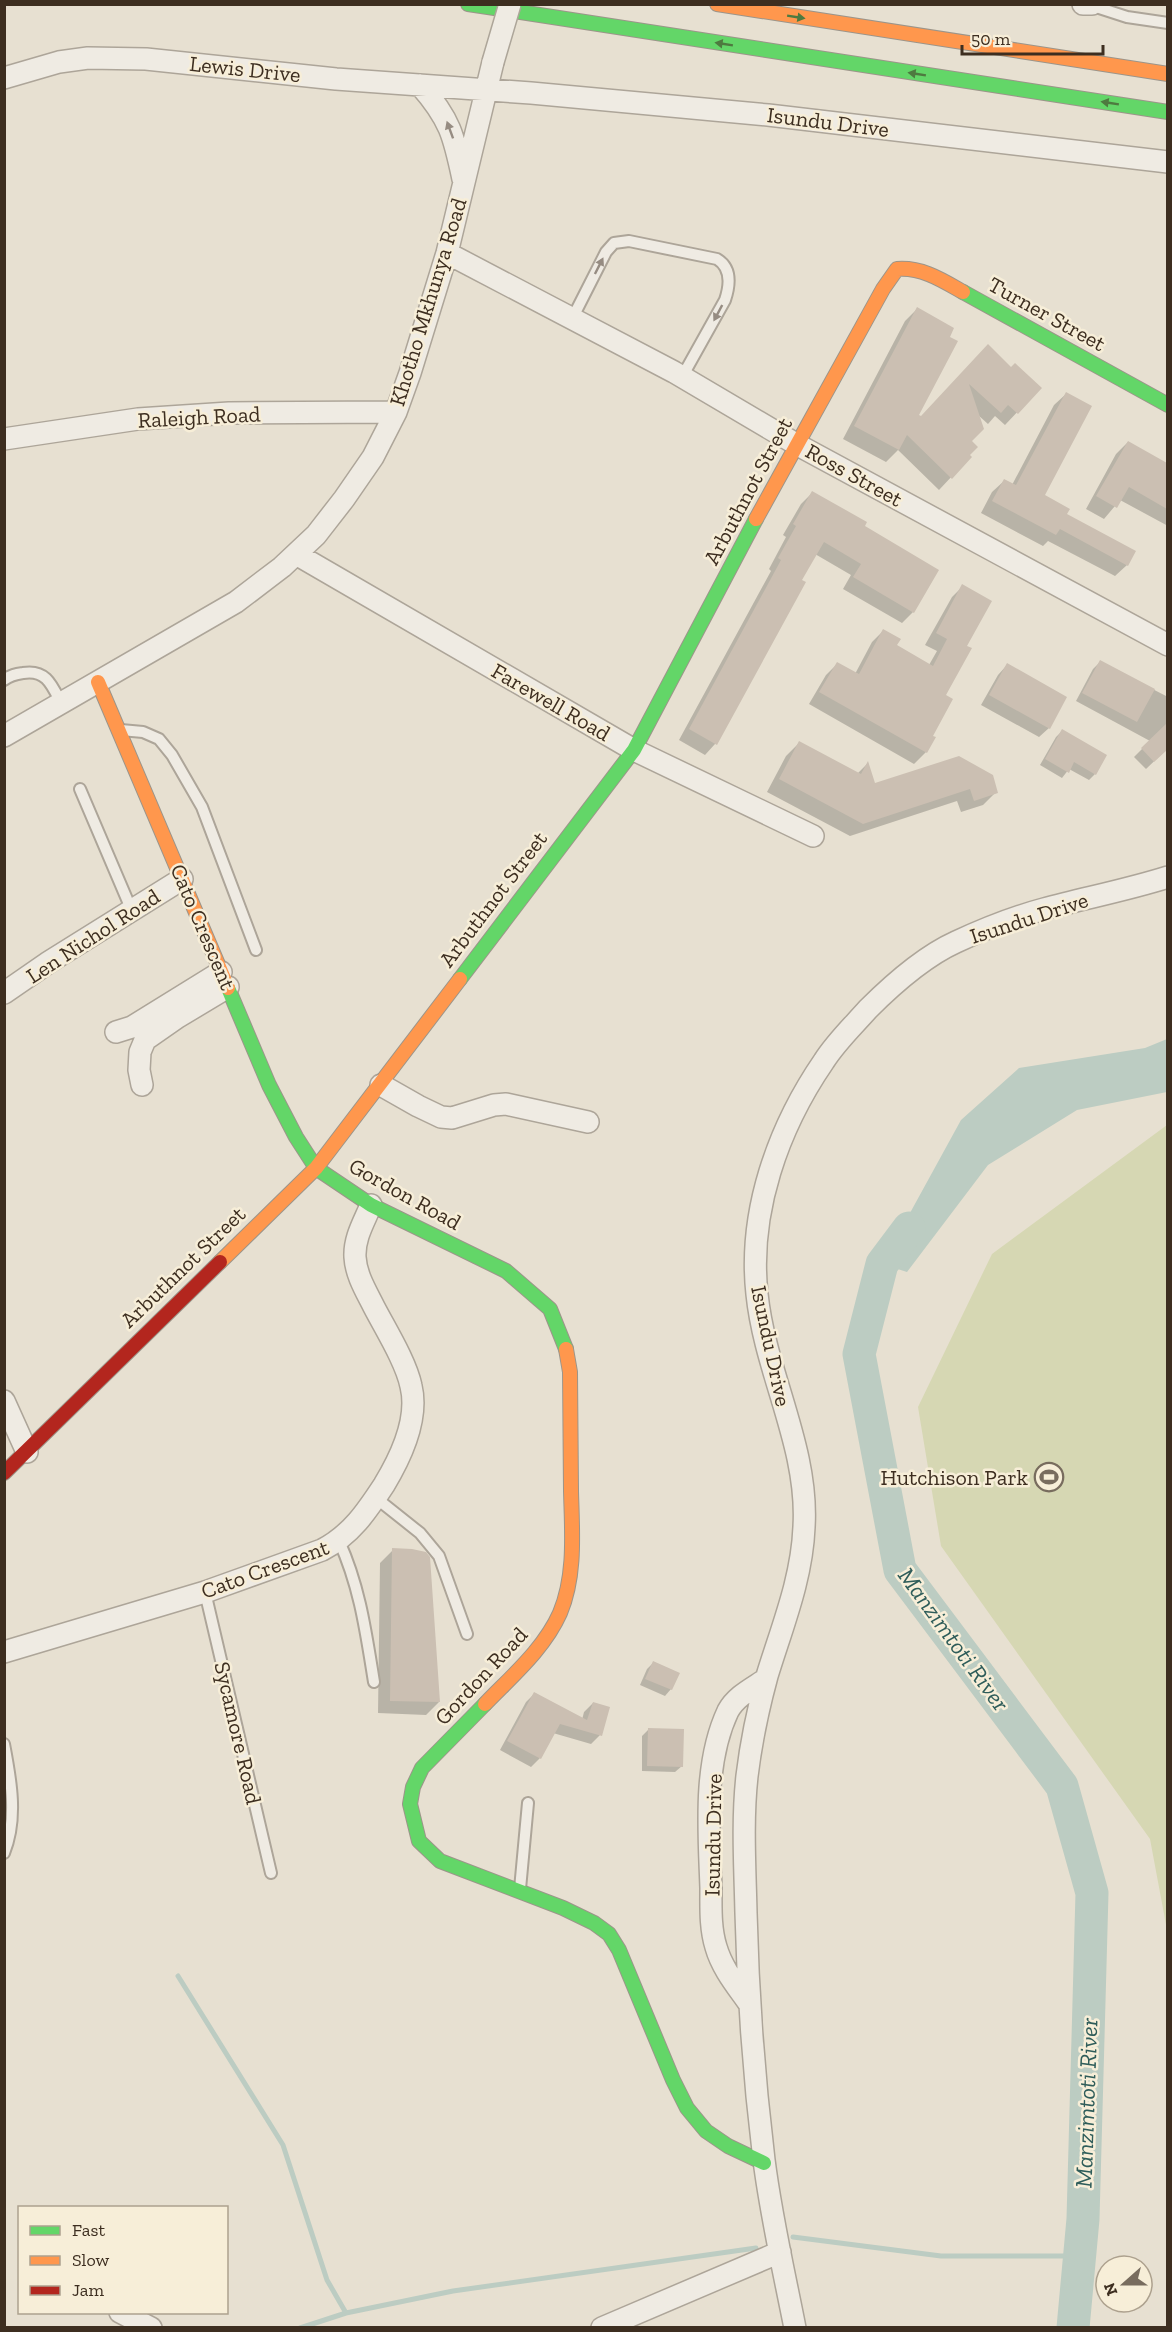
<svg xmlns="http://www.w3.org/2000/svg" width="1172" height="2332" viewBox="0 0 1172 2332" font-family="'Zilla Slab',serif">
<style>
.green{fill:#d6d7b3}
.water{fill:#bcccc2}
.shadow{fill:#0003}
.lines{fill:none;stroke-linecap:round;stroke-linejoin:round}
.stream{stroke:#bcccc2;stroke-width:5}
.river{stroke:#bcccc2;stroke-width:33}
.building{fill:#cbbfb2}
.lane-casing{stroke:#ada599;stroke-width:14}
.street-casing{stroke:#ada599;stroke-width:24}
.fast-casing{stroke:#9c958a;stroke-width:16}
.slow-casing{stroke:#9c958a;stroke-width:16}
.jam-casing{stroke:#9c958a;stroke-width:16}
.lane{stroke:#efebe3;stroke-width:10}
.street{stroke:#efebe3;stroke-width:21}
.fast{stroke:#63d668;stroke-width:14}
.slow{stroke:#ff974d;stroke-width:14}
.jam{stroke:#b3261e;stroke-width:14}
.street-bridge-casing{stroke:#ada599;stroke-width:24;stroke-linecap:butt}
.street-bridge{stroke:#efebe3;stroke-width:21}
.oneway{fill:#4e7a40}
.oneway2{fill:#968c82}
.labels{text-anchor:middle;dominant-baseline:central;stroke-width:5;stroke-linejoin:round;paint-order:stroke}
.street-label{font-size:22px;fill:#3d2e20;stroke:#f7eed8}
.poi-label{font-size:22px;fill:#3d2e20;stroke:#f7eed8;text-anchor:end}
.water-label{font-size:24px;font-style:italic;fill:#2f5d5a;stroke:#f7eed8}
</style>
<rect width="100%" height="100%" fill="#e7e0d1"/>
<!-- green -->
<path class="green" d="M1167 1125V1930L1150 1839 941 1546 918 1407 992 1254Z"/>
<!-- water -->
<path class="water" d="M1167 1039V1092L1077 1110 988 1165 907 1272 882 1264 961 1120 1019 1068 1145 1048Z"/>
<!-- shadow -->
<path class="shadow" d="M917 309V415L921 418 976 359 1011 369 1040 388 1005 425 995 416 988 424 978 415 968 455 970 457 939 490 898 450 886 462 843 439 905 321Z
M1066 394 1043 496 1127 565 1115 576 1048 541 1043 546 981 513 992 492 1004 481 1012 485 1054 405Z
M1128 442 1168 465V526L1120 500 1104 519 1086 509 1116 454Z
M812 493 863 527 913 612 902 623 843 589 851 575 815 554 715 744 705 755 679 740 771 571 769 569 786 537 783 535 801 504Z
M963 586 965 646 944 696 931 736 934 738 926 752 914 764 809 704 826 675 837 664 855 674 872 642 883 631 895 646 929 665 937 651 925 645 952 597Z
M1100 662 1168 697V748L1146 769 1134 757 1150 741 1076 701 1093 669Z
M1007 665 1049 728 1039 737 981 705 998 675Z
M1062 731 1095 774 1089 780 1069 769 1062 778 1040 765 1056 737Z
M799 743 857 774 868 763 874 785 959 758 996 792 983 805 961 812 957 801 850 836 767 792 786 756Z
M393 1550 439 1702 426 1715 378 1713 380 1563Z
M653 1663 671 1689 665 1696 640 1685 647 1669Z
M535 1693 582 1720 584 1712 593 1703 600 1735 591 1744 553 1733 540 1758 531 1767 500 1750 526 1702Z
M648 1730 682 1766 675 1772 642 1771V1736Z"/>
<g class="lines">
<!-- stream -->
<path class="stream" d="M178 1976 283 2145 327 2280 346 2313
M793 2237 941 2256H1079
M300 2328 346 2313 453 2291 756 2248"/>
<!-- river -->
<path class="river" d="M909 1228 882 1264 859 1354 900 1570 1062 1786 1092 1893 1083 2219 1073 2328"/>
</g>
<!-- building -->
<path class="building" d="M917 307 954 328 950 337 958 341 919 415 921 416 988 344 1011 367 1015 363 1042 388 1018 414 1008 405 1001 413 969 384 984 429 972 441 978 447 970 455 972 457 952 479 907 435 899 450 854 426Z
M1066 392 1092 406 1045 495 1070 509 1067 514 1136 551 1128 566 1060 529 1056 535 992 501 1004 479 1016 485Z
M1128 441 1167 463V509L1129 487 1117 508 1096 496Z
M812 491 867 522 865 526 939 570 914 613 853 577 861 564 824 542 802 580 806 582 717 745 689 729 781 560 778 558 796 526 793 524Z
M962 584 992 601 967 646 972 648 946 695 953 699 933 736 936 737 927 753 819 692 837 662 859 674 883 629 901 639 897 645 933 666 947 639 936 633Z
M1100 660 1155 689 1137 722 1082 693Z
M1007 663 1067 697 1050 729 989 695Z
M1167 723V750L1154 762 1141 748Z
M1062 729 1107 755 1096 775 1074 762 1069 773 1045 759Z
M799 741 861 774 868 761 875 783 959 756 993 775 998 793 974 801 970 789 863 824 779 779Z
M392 1548 412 1549 426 1552 430 1557 440 1702 390 1701Z
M653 1661 680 1673 672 1690 645 1679Z
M534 1692 587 1720 593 1702 610 1707 602 1736 560 1724 541 1759 507 1741Z
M648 1728 684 1729 683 1767 647 1766Z"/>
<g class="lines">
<!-- lane casing -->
<g class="lane-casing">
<path id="lane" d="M1090 5 1127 17 1168 23
M572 319 606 252 614 243 629 241 717 259C732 268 730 285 725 300L682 377
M4 680C10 675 16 674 23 673 46 669 52 685 61 703
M121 730 143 732 159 739 172 755 202 807 256 950
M80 789 132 911
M376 1498 420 1533 439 1556 467 1634
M339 1541C360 1587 366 1633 374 1682
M205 1592 271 1873
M4 1744C11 1780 18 1819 4 1853
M520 1889 528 1803"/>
</g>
<!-- street casing -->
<g class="street-casing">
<path id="street" d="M1083 4H1092
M4 78 59 62 88 58 146 59 336 79 531 93 768 115 1168 162
M420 85C450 119 454 136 463 179
M447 253 674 372 796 444 1168 645
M4 439 138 419 229 413 396 412
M296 554 634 750 813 836
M4 736 236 602 282 567 316 535 344 499 373 457 396 412 410 373 447 253 493 62
M4 993 49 962 182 879
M116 1032 132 1027 221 972
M142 1085 139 1070 140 1052 145 1040 178 1017 228 987
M381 1085 418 1106 441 1117 452 1118 494 1105 506 1104 588 1122
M4 1401 27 1452
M4 1652 205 1592 322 1550C351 1535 367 1511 384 1485 401 1457 419 1419 411 1386 406 1362 386 1330 374 1307 366 1291 356 1275 355 1257 354 1238 364 1222 371 1205
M748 2002C736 1985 722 1968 716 1947 710 1928 711 1907 711 1888 709 1831 703 1764 728 1711 736 1696 753 1688 766 1679
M120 2312 151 2328
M602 2328 780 2252
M795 2328C784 2272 771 2216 764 2160 754 2078 748 1996 746 1913 745 1868 742 1821 747 1776 751 1743 758 1709 767 1676 782 1627 802 1579 804 1527 809 1447 765 1373 757 1294 748 1212 778 1128 824 1061 836 1042 853 1026 868 1009 893 984 923 957 956 942 984 929 1014 917 1044 909 1085 898 1127 890 1168 877"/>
</g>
<!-- fast casing -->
<g class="fast-casing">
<path id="fast" d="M468 4 1168 112
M963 292 1168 405
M460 979 634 750 756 519
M228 988 269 1085 296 1137 316 1168 371 1205 506 1271 550 1309 566 1349
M485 1704 422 1768 413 1787 410 1804 419 1841 440 1861 563 1908 594 1923 609 1934 619 1950 673 2080 687 2108 706 2131 728 2146 764 2163"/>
</g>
<!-- slow casing -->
<g class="slow-casing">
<path id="slow" d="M717 4 1168 74
M756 519 883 289 897 269C922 267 942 280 963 292
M98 682 228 988
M220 1262 316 1168 460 979
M485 1704C512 1676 544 1649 560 1613 576 1575 572 1531 571 1491 571 1451 570 1412 570 1372L566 1349"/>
</g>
<!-- jam casing -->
<g class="jam-casing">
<path id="jam" d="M4 1473 220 1262"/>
</g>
<!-- lane -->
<use href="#lane" class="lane"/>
<!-- street -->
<use href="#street" class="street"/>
<!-- fast -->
<use href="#fast" class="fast"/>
<!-- slow -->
<use href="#slow" class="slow"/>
<!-- jam -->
<use href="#jam" class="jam"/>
<!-- street-bridge casing -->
<g class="street-bridge-casing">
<path id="street-bridge" d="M493 62 510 4"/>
</g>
<!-- street-bridge -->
<use href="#street-bridge" class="street-bridge"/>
</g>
<!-- one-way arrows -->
<defs><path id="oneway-solid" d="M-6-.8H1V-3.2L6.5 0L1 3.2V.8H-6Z" transform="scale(1.5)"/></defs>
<g class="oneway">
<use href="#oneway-solid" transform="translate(796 17) rotate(9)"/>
<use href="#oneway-solid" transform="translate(724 44) rotate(-171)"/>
<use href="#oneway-solid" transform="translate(917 74) rotate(-171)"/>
<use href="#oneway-solid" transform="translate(1110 103) rotate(-171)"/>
</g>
<g class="oneway2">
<use href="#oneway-solid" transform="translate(450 130) rotate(-110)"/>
<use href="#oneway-solid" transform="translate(599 266) rotate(-63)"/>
<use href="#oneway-solid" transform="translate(718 313) rotate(118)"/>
</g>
<!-- icons -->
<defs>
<g id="stadium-ring" transform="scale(1.5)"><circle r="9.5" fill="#f7eed8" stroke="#786c5e" stroke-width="1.5"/><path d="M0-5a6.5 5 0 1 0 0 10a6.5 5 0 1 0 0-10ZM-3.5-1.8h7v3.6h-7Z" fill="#786c5e"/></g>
</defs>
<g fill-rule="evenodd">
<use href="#stadium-ring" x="1049" y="1477"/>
</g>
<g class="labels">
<!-- street labels -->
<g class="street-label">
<text transform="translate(245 69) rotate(6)">Lewis Drive</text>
<text transform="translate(828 122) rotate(7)">Isundu Drive</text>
<text transform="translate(428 302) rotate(-73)">Khotho Mkhunya Road</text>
<text transform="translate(1047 314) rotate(29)">Turner Street</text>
<text transform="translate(199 417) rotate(-3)">Raleigh Road</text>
<text transform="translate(854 475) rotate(29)">Ross Street</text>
<text transform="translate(748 491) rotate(-62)">Arbuthnot Street</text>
<text transform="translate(551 702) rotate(30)">Farewell Road</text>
<text transform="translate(493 899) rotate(-53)">Arbuthnot Street</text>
<text transform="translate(1029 918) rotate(-18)">Isundu Drive</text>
<text transform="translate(203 927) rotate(67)">Cato Crescent</text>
<text transform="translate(93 936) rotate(-33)">Len Nichol Road</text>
<text transform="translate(405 1194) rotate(29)">Gordon Road</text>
<text transform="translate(183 1267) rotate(-44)">Arbuthnot Street</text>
<text transform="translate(771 1346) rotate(78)">Isundu Drive</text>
<text transform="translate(265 1569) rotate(-20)">Cato Crescent</text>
<text transform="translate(481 1676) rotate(-47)">Gordon Road</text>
<text transform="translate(238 1733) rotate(77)">Sycamore Road</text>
<text transform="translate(713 1835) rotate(-89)">Isundu Drive</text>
</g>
<!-- poi labels -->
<g class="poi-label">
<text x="1028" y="1477">Hutchison Park</text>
</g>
<!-- water labels -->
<g class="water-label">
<text transform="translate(954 1639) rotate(54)">Manzimtoti River</text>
<text transform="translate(1086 2103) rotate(-88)">Manzimtoti River</text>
</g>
</g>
<!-- border -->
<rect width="1172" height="2332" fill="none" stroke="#3d2e20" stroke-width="12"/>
<!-- legend -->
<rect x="18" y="2206" width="210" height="108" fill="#f7eed8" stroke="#ada18e" stroke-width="1.5"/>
<rect x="30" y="2226" width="30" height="9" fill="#63d668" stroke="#ada18e" stroke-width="1.5"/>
<text x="72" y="2236" font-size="18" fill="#3d2e20">Fast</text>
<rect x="30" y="2256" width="30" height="9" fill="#ff974d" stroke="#ada18e" stroke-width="1.5"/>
<text x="72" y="2266" font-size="18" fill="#3d2e20">Slow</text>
<rect x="30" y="2286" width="30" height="9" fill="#b3261e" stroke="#ada18e" stroke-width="1.5"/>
<text x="72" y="2296" font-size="18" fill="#3d2e20">Jam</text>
<!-- north arrow -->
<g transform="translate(1124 2284) rotate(249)"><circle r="28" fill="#f7eed8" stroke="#ada18e" stroke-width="1.5"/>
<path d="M0-4.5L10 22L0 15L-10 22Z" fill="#786c5e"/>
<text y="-9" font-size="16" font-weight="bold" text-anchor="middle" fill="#3d2e20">N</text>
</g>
<!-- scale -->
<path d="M962 45v9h141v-9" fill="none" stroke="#3d2e20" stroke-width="3"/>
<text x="971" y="45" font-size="18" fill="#3d2e20" stroke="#f7eed8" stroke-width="4.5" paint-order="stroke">50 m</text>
</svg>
